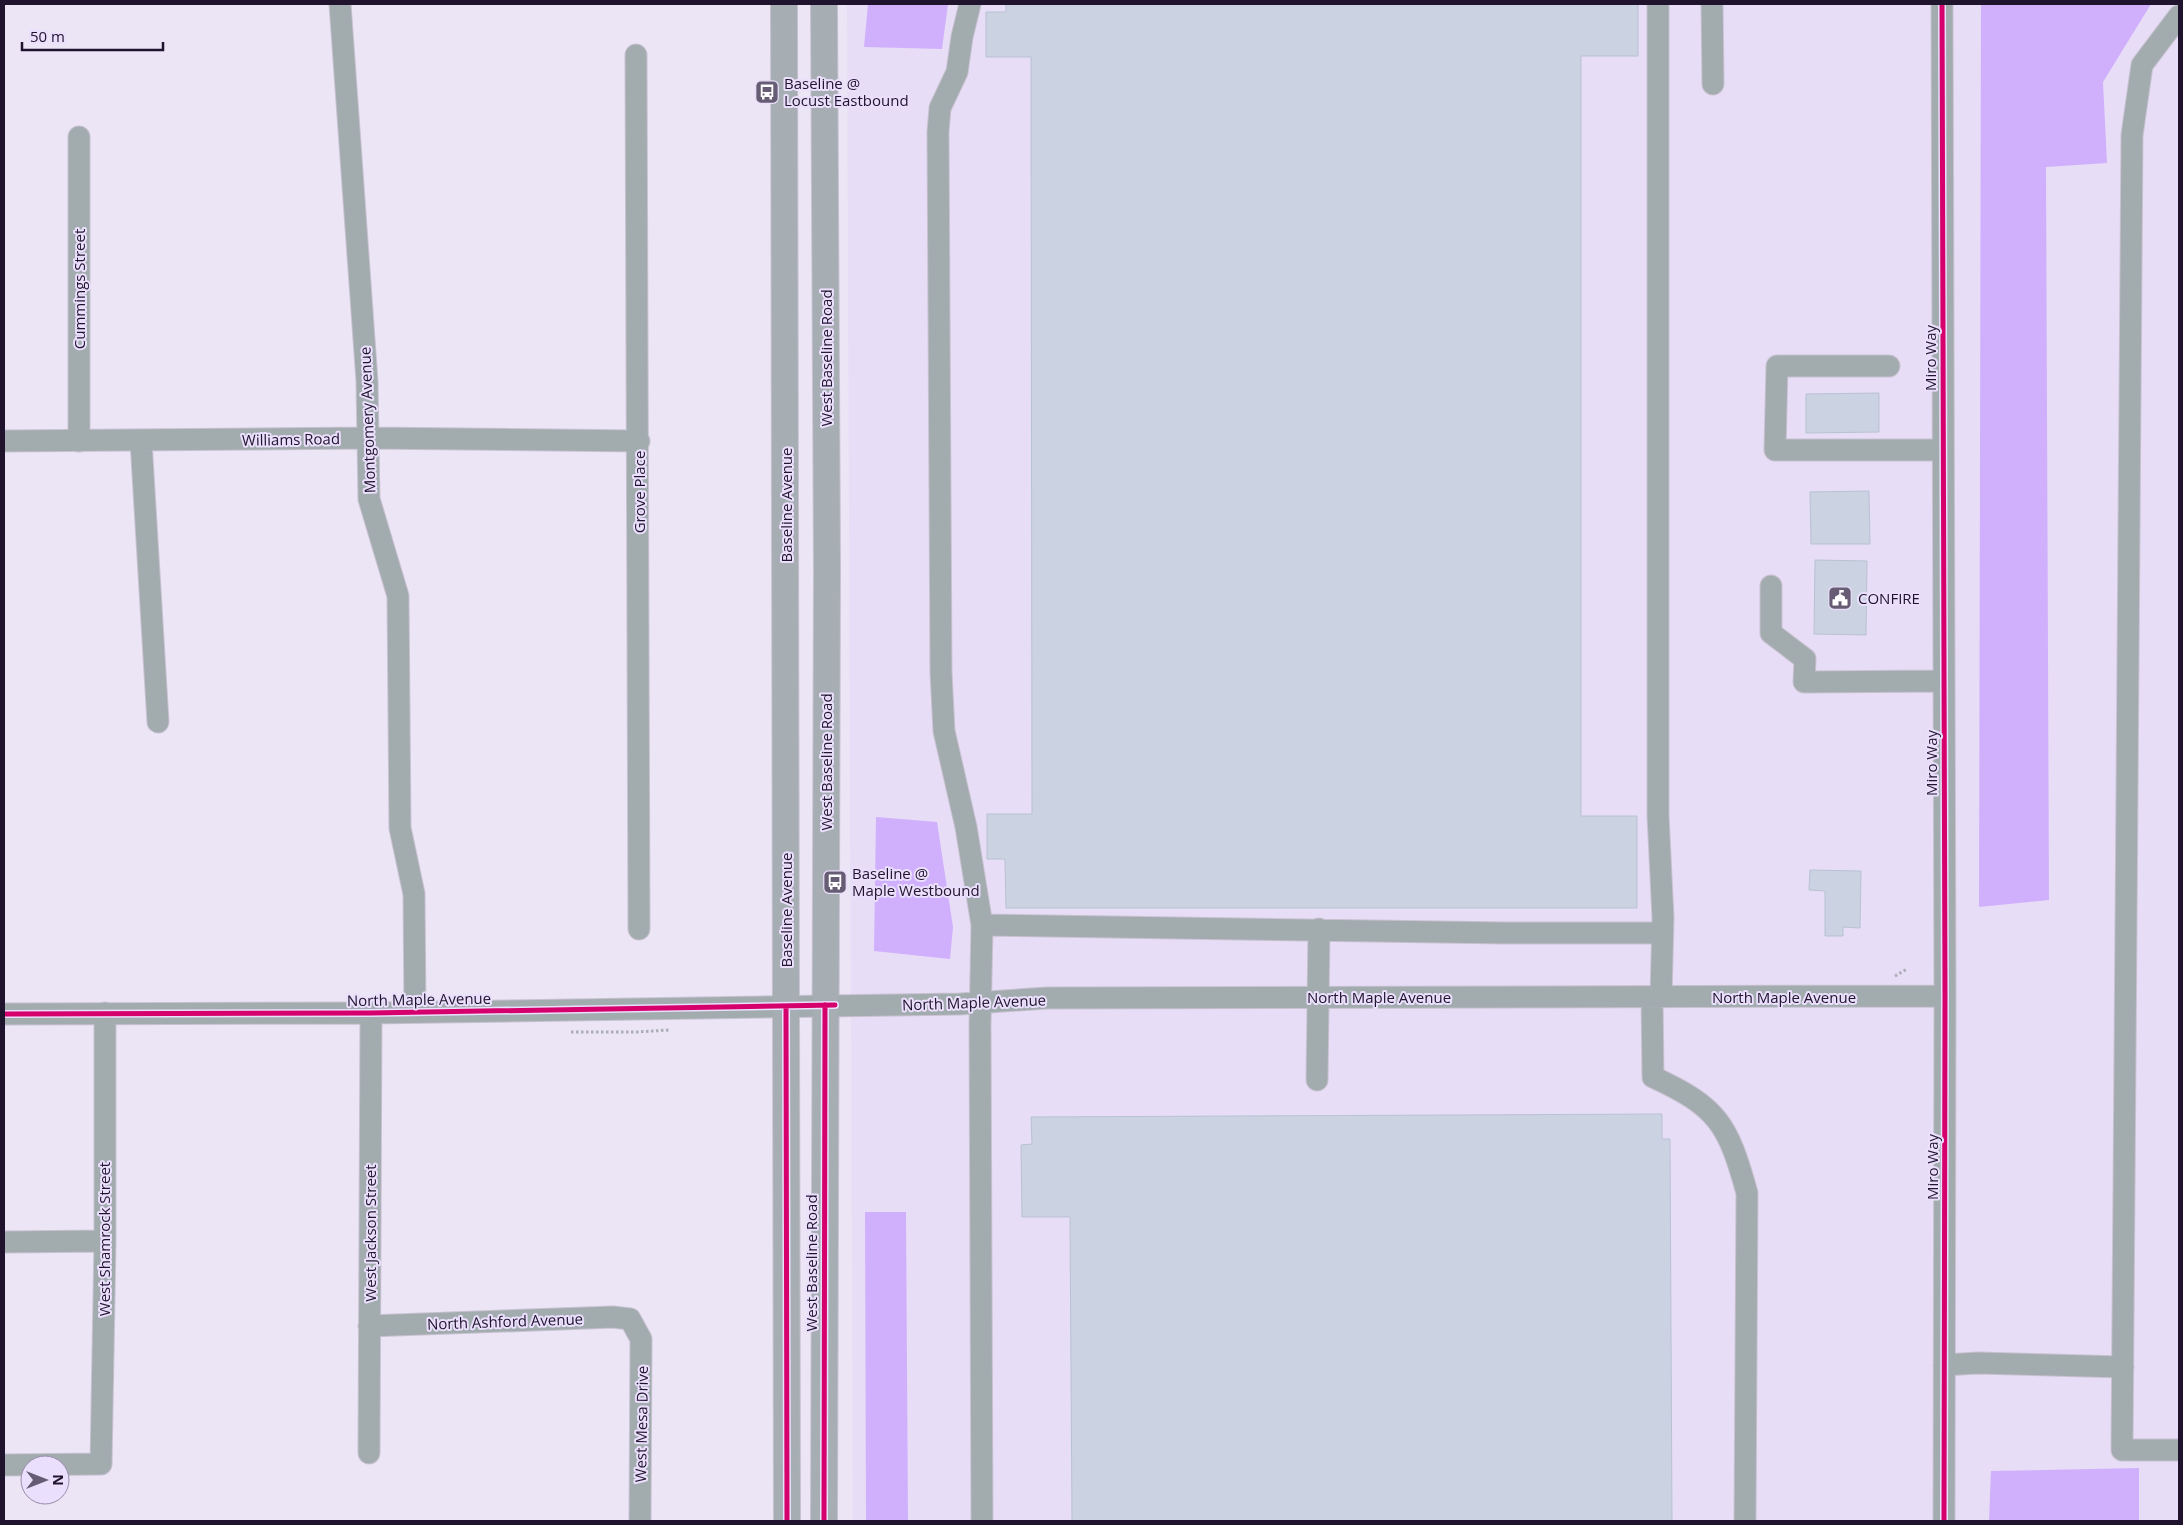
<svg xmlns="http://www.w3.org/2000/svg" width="2183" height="1525" viewBox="0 0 2183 1525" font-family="'Open Sans',sans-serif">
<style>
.built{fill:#e7ddf6}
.water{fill:#d0b0fc}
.building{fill:#cbd2e2;stroke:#b8c2d3}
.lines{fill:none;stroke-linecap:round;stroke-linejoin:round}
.minor-casing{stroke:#c7c1d0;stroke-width:23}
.major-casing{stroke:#c7c1d0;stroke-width:28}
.path{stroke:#acaeb6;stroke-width:3;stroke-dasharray:2.5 2.5;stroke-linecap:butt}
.minor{stroke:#a2abae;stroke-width:21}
.major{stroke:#a6adb3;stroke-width:26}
.cycleway-casing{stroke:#eadffc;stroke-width:8}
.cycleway{stroke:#d6006c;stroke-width:5}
.labels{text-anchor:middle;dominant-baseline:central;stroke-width:4;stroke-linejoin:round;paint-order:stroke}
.poi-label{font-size:15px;fill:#1f132d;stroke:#eadffc;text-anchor:start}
.street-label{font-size:15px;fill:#1f132d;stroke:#eadffc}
</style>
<rect width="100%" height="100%" fill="#ebe5f6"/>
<!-- built -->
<path class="built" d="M847 4H2179V1521H853Z"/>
<!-- water -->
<path class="water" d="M868 4H948L942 49 864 47Z
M1981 4H2151L2103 82 2107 163 2046 167 2049 900 1979 907Z
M876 817 937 822 953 927 950 959 874 951Z
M865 1212H906L908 1521H866Z
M2139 1468V1521H1989L1991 1471Z"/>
<!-- building -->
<path class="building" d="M1006 4H1638V56H1581V816H1637V908H1006L1005 859H987V814H1032L1031 57H986V12H1006Z
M1879 393V432L1806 433V394Z
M1869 491 1870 544H1811L1810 492Z
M1815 560 1867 561 1866 635 1814 634Z
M1810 870 1861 871 1860 928 1843 927V936H1825V891L1809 890Z
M1662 1114V1139H1670L1672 1521H1072L1070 1217H1022L1021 1145 1032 1144 1031 1117Z"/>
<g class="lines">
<!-- minor casing -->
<g class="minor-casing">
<path id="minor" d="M340 4 367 381 369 499 398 596 400 828 414 894 415 1012
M970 4 962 37 957 72 940 108 938 132 941 673 944 731 966 827 982 925 980 1025 982 1521
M1658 4V815L1663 918 1661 997
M1712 4 1713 84
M1942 4 1945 996 1944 1521
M2179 16 2142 65 2132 135 2122 1450H2179
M636 55 639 929
M79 137V441
M1889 366H1777L1775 450H1943
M4 441 368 438 639 441
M141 441 158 722
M1771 586V633L1805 659 1804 682 1944 681
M982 925 1507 933H1662
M1652 997 1653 1077C1718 1107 1728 1124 1747 1193L1745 1521
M4 1014 371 1013 960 1004 1047 998 1945 996
M1317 1080 1319 929
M4 1242 105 1241
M369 1326 613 1317 630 1319 641 1339 640 1521
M1944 1365 1978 1363 2123 1367
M369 1453 371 1013
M4 1465 101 1464 105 1241V1013"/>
</g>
<!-- major casing -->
<g class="major-casing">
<path id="major" d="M784 4 787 1521
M824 4 827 569 824 1521"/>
</g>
<!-- path -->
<path class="path" d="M1895 976 1907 969
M571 1032H637L669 1030"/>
<!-- minor -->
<use href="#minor" class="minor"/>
<!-- major -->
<use href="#major" class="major"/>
<!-- cycleway casing -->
<g class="cycleway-casing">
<path id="cycleway" d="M1942 4 1945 996 1944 1521
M786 1006 787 1521
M4 1014 371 1013 835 1005
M824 1521 825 1005"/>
</g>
<!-- cycleway -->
<use href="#cycleway" class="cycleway"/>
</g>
<!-- icons -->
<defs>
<g id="bus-square" transform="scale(1.25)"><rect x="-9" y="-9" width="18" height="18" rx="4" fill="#665c73" stroke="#eadffc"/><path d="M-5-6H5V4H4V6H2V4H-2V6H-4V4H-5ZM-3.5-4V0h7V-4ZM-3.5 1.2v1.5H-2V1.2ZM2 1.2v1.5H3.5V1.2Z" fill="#fff"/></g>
<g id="civic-square" transform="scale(1.25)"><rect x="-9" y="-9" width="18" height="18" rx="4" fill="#665c73" stroke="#eadffc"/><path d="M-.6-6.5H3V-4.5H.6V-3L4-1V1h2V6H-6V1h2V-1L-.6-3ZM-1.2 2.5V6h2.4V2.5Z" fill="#fff"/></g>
</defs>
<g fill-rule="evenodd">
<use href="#bus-square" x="767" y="92"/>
<use href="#civic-square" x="1840" y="598"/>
<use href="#bus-square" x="835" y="882"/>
</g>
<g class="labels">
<!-- poi labels -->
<g class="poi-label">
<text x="784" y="83">Baseline @<tspan x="784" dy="17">Locust Eastbound</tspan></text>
<text x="1858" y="598">CONFIRE</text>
<text x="852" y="873">Baseline @<tspan x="852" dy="17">Maple Westbound</tspan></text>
</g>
<!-- street labels -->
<g class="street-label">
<text transform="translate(79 289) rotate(-90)">Cummings Street</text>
<text transform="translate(826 358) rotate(-90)">West Baseline Road</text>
<text transform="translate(1930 358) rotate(-90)">Miro Way</text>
<text transform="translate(367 420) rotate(-92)">Montgomery Avenue</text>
<text transform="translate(291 439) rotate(-1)">Williams Road</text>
<text transform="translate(639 492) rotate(-90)">Grove Place</text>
<text transform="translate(786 505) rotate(-90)">Baseline Avenue</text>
<text transform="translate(826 762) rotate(-90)">West Baseline Road</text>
<text transform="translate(1931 763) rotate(-90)">Miro Way</text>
<text transform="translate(786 910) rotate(-90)">Baseline Avenue</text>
<text x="1379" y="997">North Maple Avenue</text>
<text x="1784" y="997">North Maple Avenue</text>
<text transform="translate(419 999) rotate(-1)">North Maple Avenue</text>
<text transform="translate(974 1002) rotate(-2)">North Maple Avenue</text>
<text transform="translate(1932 1167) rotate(-90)">Miro Way</text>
<text transform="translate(370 1233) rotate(-90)">West Jackson Street</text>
<text transform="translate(104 1239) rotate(-90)">West Shamrock Street</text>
<text transform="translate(811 1263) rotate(-90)">West Baseline Road</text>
<text transform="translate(505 1321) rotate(-2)">North Ashford Avenue</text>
<text transform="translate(641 1424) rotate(-89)">West Mesa Drive</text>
</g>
</g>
<!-- border -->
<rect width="2183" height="1525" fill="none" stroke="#1f132d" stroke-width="10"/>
<!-- north arrow -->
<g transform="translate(45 1480) rotate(90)"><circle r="24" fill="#eadffc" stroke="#998da9"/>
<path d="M0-4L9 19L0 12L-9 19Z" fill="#665c73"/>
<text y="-8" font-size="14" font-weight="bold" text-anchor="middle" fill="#1f132d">N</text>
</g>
<!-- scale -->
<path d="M22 42v8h141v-8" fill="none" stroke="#1f132d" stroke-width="2.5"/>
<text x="30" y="42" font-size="15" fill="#1f132d" stroke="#eadffc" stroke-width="4" paint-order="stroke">50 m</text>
</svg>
